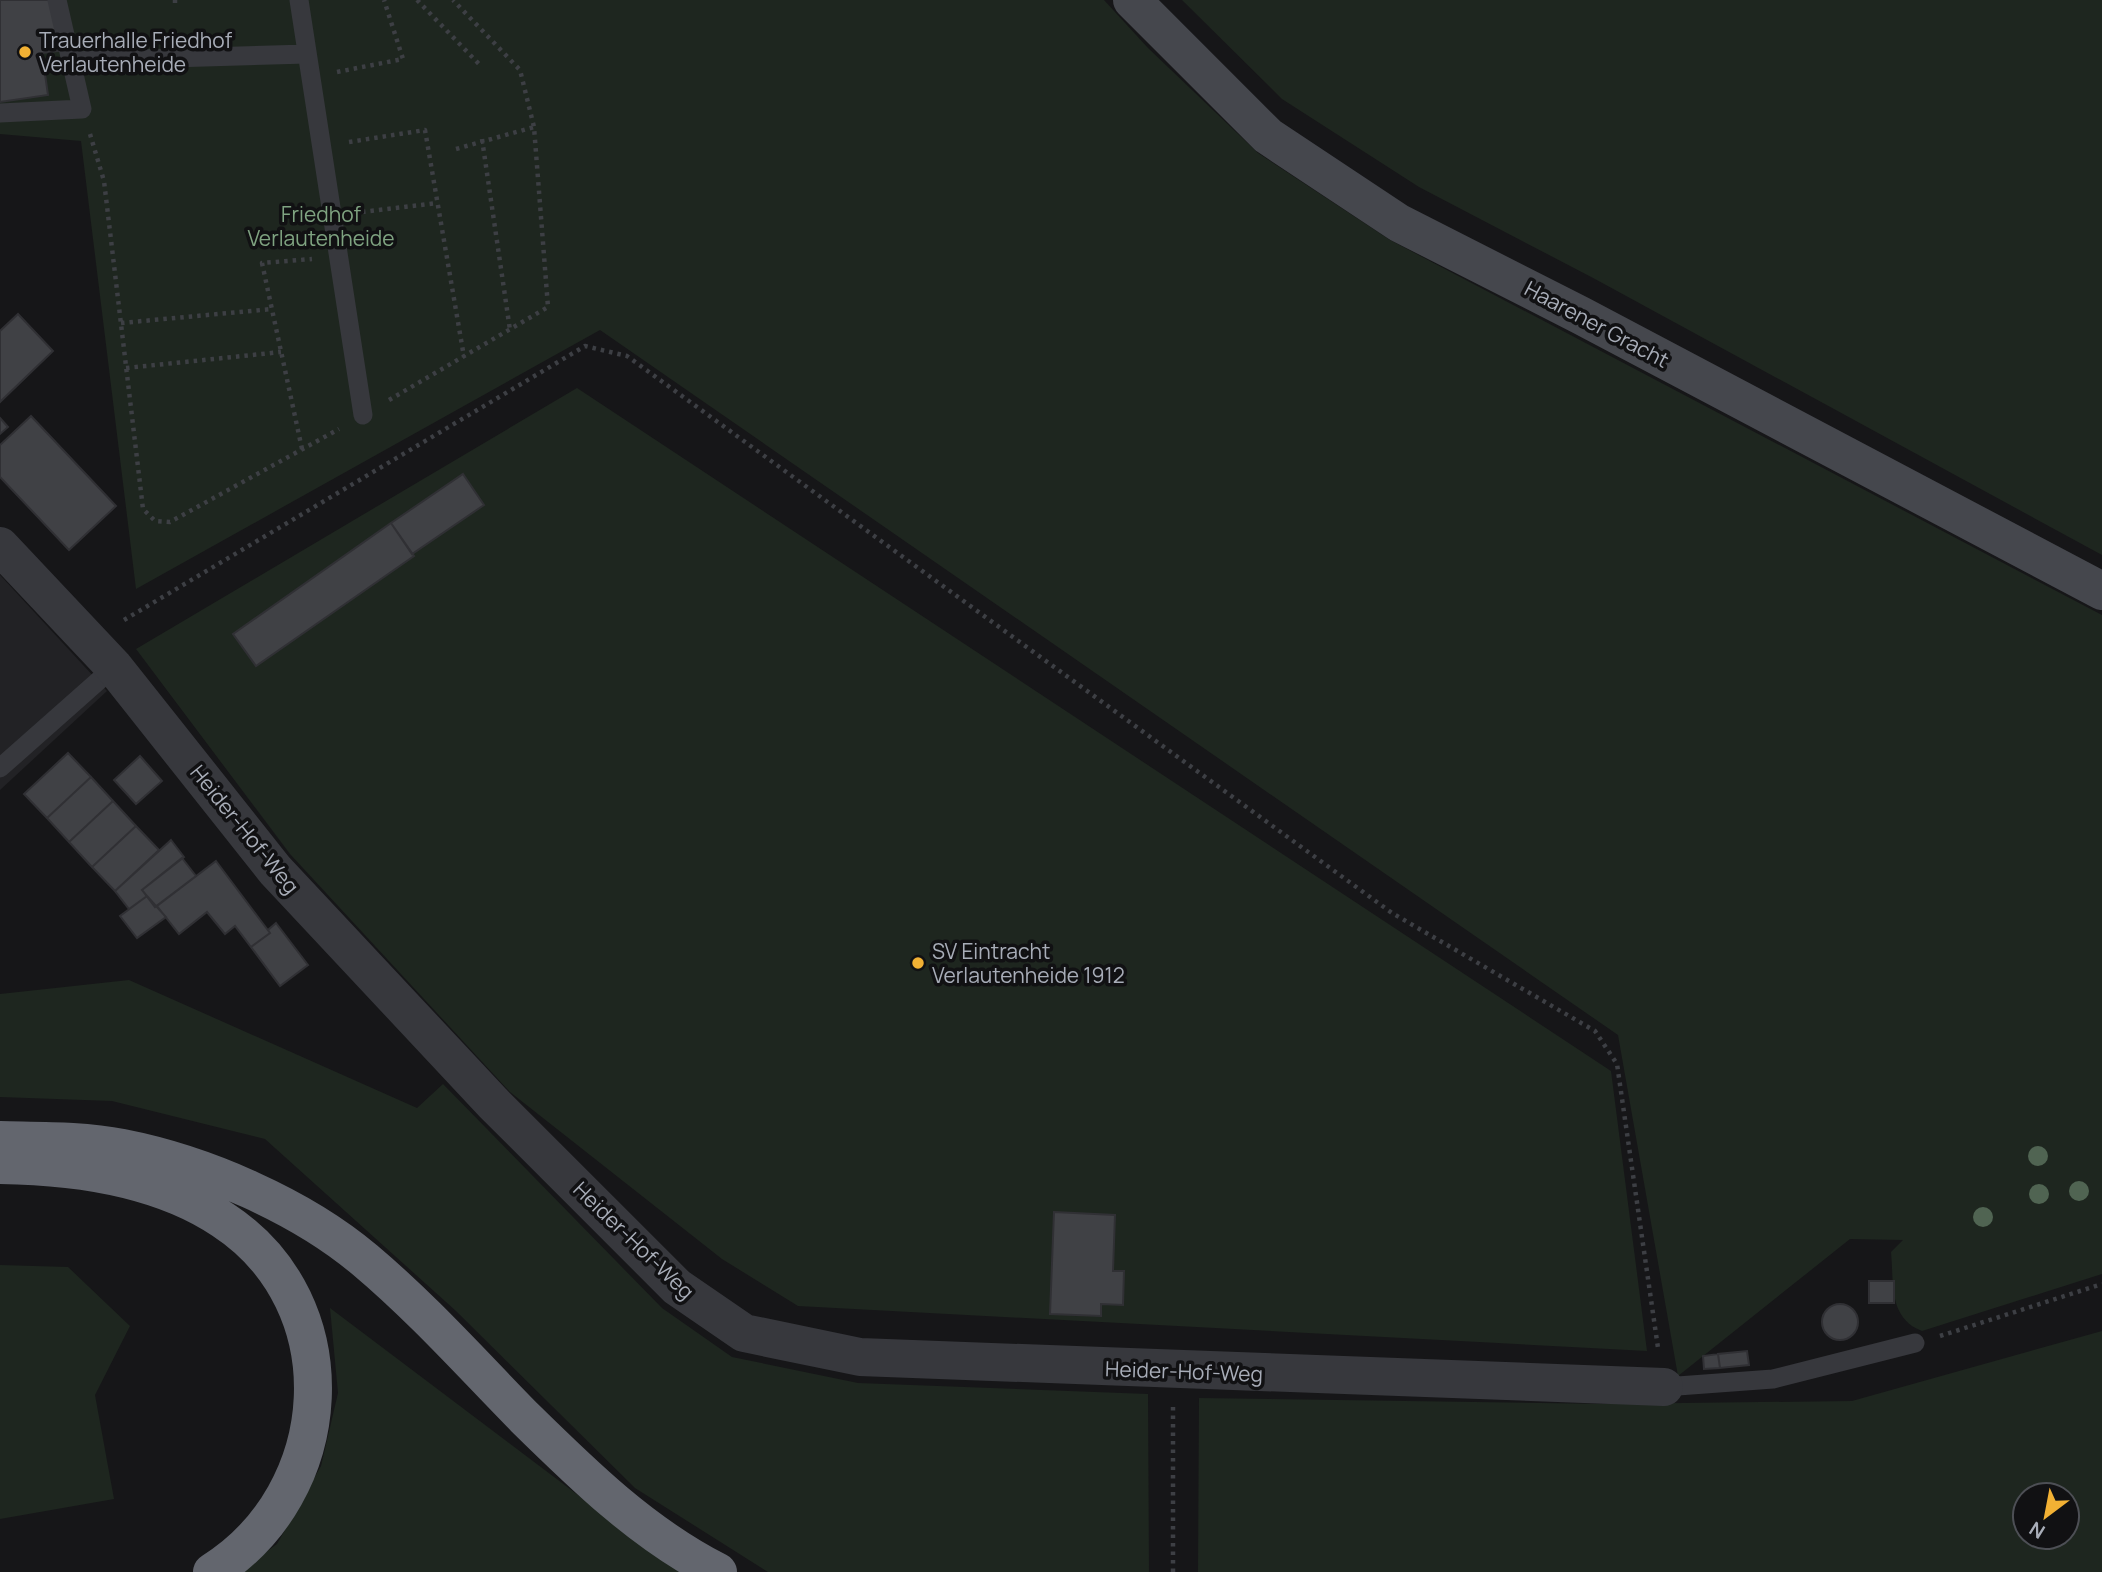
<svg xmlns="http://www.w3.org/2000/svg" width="2102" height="1572" viewBox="0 0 2102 1572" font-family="Manrope,sans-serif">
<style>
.built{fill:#222225}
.green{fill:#1e261f;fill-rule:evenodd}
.building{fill:#404145;stroke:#303034;stroke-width:2}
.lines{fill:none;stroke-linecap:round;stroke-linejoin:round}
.path{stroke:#3d3f44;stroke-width:4.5;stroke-dasharray:3.5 5;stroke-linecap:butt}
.service{stroke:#37383d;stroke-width:19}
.minor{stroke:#37383d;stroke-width:38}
.secondary{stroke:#45474d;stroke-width:38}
.motorway{stroke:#63666e;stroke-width:38}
.tree{fill:#506452}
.poi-dot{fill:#f2b134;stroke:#111113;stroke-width:2.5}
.labels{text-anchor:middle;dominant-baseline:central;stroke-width:7;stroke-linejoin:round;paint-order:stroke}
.poi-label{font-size:21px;fill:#a8adb8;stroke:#111113;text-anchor:start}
.park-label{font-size:21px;fill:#7fa381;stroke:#111113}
.street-label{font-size:21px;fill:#a8adb8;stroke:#111113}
</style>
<rect width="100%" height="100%" fill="#161618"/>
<!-- built -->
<path class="built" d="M0 575 107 691 0 790Z"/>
<!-- green -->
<path class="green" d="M0 0H1104L1148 48 1258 153 1390 240 2102 615V1274L1922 1331C1888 1318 1894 1283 1891 1252L1903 1240 1850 1239 1678 1376 1618 1035 600 330 136 589 81 141 0 134Z
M1182 0H2102V555L1595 279 1419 187 1282 99Z
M577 388 1611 1071 1647 1351 798 1306 722 1259 510 1092 290 854 136 649Z
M129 980 417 1108 443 1084 662 1308 732 1357 858 1383 1148 1394 1149 1572H768L635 1488 456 1311 265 1139 112 1101 0 1097V994Z
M0 1265 68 1267 130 1326 95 1395 114 1499 0 1519Z
M330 1308 680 1572H238L277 1544 321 1466 338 1393Z
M2102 1331V1572H1198L1199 1398 1605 1404 1852 1401ZM2025 1495H2067V1537H2025Z"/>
<!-- building -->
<path class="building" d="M0 0H52L59 51 42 53 48 95 0 102Z
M18 314 53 351 0 402V331Z
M31 416 116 506 69 550 0 477V445Z
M0 418 8 427 0 434Z
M463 474 484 505 412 554 391 523Z
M391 523 414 556 256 666 233 634Z
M68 753 91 777 47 818 24 794Z
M140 756 162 781 136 804 114 780Z
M91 777 113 801 69 842 47 818Z
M113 801 136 826 92 867 69 842Z
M136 826 159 850 115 891 92 867Z
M171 840 184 857 142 890 147 896 129 909 115 891Z
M182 858 196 876 155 907 142 890Z
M216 861 270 933 251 947 235 926 225 934 207 912 179 934 157 906Z
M147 896 166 917 137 938 120 916Z
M276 923 308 965 280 986 251 947 270 933 268 930Z
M1054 1212 1115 1215 1113 1271H1124L1123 1305 1101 1304V1316L1050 1314Z
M1869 1281H1894V1303H1869Z
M1822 1322a18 18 0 1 1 36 0a18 18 0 1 1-36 0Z
M1747 1351 1749 1365 1720 1368 1718 1354Z
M1718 1354 1720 1368 1704 1369 1703 1356Z"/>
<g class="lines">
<!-- path -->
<path class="path" d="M175 0V3
M417 0 479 64
M337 72 403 59 384 0
M90 134 104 181 143 509 155 521 170 522 339 429
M482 139 510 330
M349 142 425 130 464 357
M456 149 534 127
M362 212 437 203
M121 323 272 309
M126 368 281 352
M389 400 548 307 534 127 520 70 453 0
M302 449 262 263 312 259
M124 620 585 346 627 356 1392 913 1595 1031 1617 1064 1658 1348
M1940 1336 2102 1284
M1173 1572V1406"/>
<!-- service -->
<path class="service" d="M299 0 363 415
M69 61 307 54
M0 113 82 109 57 0
M0 768 114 667
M1664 1387 1773 1379 1915 1343"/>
<!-- minor -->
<path class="minor" d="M0 546 114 667 275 870 493 1103 677 1287 744 1333 860 1357 1664 1387"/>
<!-- secondary -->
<path class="secondary" d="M1132 0 1268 136 1399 223 1580 315 2102 591"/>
<!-- motorway -->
<path class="motorway" d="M0 1140C41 1141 82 1140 122 1148 204 1164 301 1206 365 1260 422 1308 472 1364 524 1417 583 1475 643 1534 718 1572
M0 1165C76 1166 159 1177 223 1220 351 1304 338 1493 212 1572"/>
</g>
<!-- trees -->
<g class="tree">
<circle cx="2038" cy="1156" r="10"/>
<circle cx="2079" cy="1191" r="10"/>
<circle cx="2039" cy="1194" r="10"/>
<circle cx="1983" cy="1217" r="10"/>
</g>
<!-- markers -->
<g class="poi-dot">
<circle cx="25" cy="52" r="7"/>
<circle cx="918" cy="963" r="7"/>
</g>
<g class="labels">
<!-- poi labels -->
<g class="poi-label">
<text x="39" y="40">Trauerhalle Friedhof<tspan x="39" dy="24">Verlautenheide</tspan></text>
<text x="932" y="951">SV Eintracht<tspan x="932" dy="24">Verlautenheide 1912</tspan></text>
</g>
<!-- park labels -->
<g class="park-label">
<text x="321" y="214">Friedhof<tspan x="321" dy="24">Verlautenheide</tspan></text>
</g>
<!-- street labels -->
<g class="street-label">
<text transform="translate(1597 324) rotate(28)">Haarener Gracht</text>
<text transform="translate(245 829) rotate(51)">Heider-Hof-Weg</text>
<text transform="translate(634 1240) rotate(44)">Heider-Hof-Weg</text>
<text transform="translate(1184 1371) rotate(2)">Heider-Hof-Weg</text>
</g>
</g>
<!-- north arrow -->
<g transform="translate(2046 1516) rotate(212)"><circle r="33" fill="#111113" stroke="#4d4f55" stroke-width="2"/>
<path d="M0-5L12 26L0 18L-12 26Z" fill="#f2b134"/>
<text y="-10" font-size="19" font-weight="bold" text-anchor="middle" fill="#a8adb8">N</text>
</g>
</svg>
